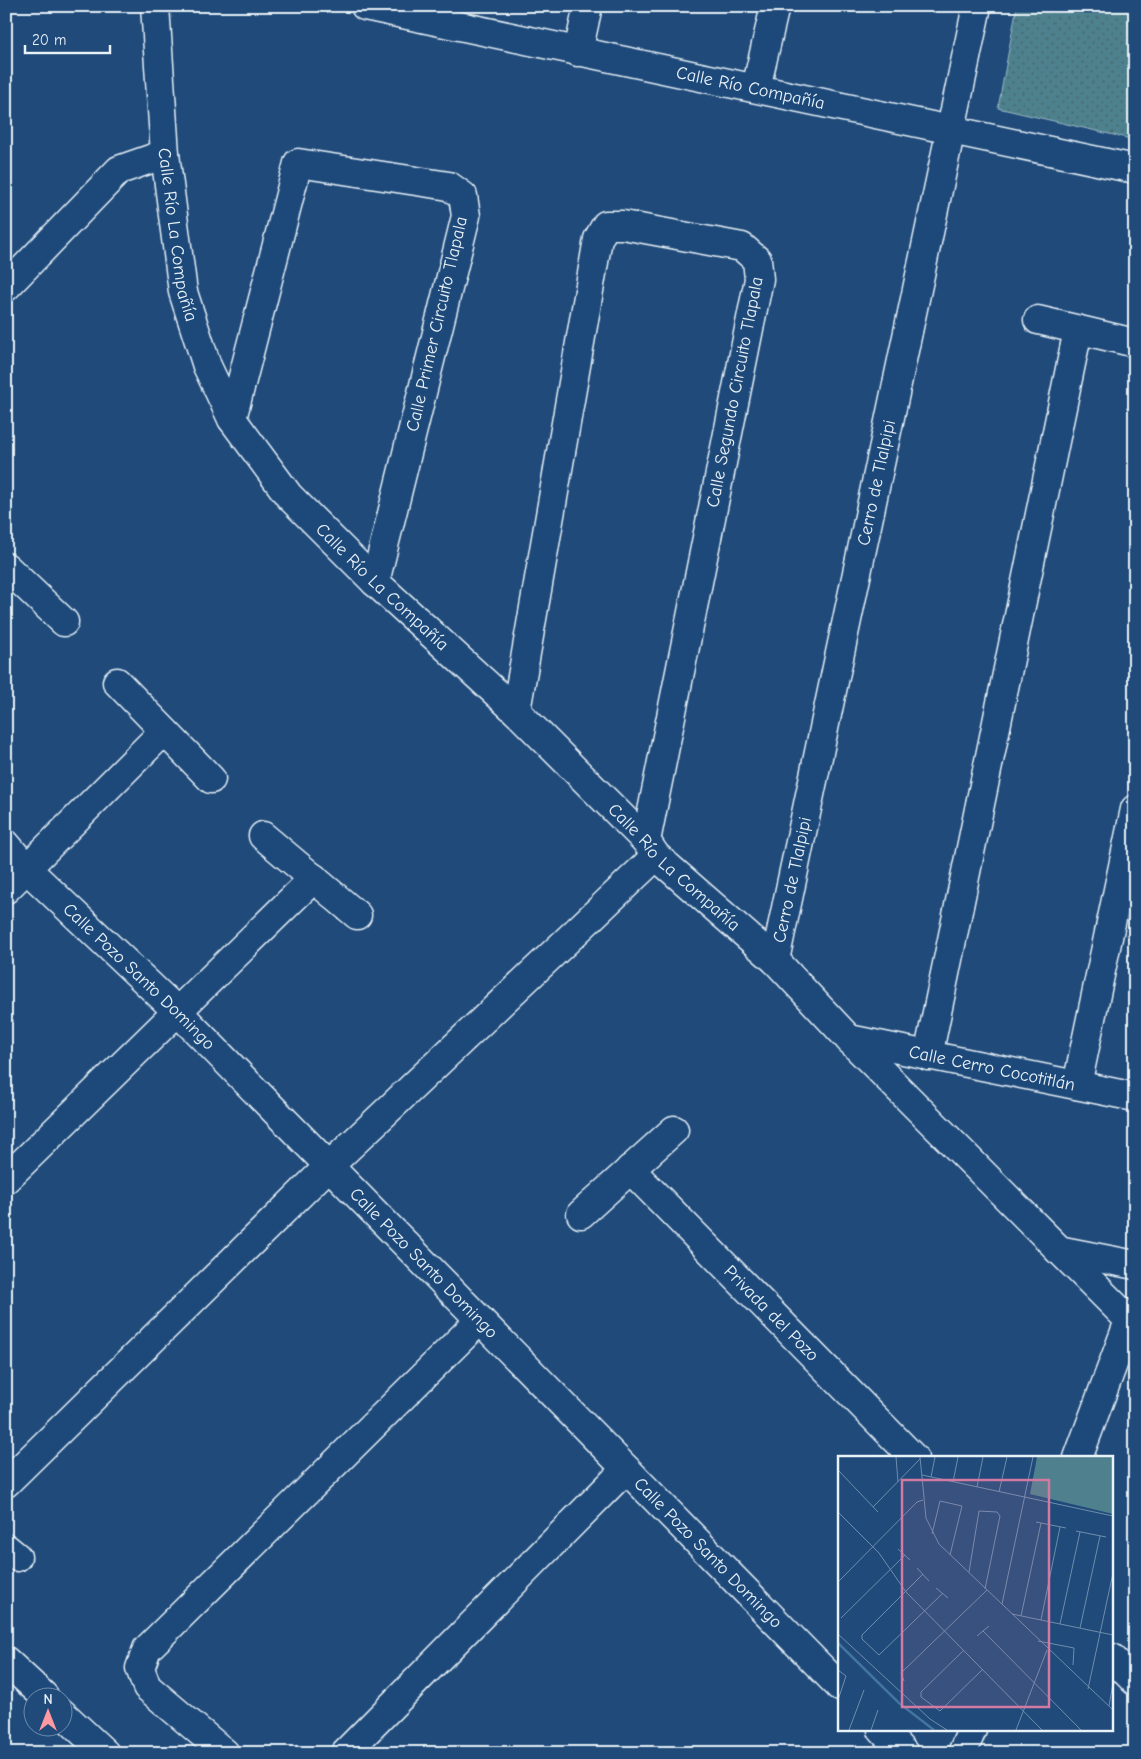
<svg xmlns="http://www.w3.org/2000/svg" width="1141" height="1759" viewBox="0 0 1141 1759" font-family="'Comic Neue',sans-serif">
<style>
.grass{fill:url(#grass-dots);stroke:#9bb9c2}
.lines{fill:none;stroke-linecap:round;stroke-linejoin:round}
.minor-casing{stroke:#e8f1f8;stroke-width:31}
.minor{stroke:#1f4a7a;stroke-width:28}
.labels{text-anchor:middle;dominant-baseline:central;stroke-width:4.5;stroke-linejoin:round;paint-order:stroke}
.street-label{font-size:18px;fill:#e8f1f8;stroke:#1f4a7a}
.inset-river{fill:none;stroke:#42749f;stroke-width:2.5}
.inset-road{fill:none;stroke:#6f8dac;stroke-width:1}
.view{fill:#d37aa2;fill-opacity:0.15;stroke:#d37aa2;stroke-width:2.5}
.inset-edge{fill:none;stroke:#e8f1f8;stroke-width:2.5}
</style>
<defs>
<pattern id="grass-dots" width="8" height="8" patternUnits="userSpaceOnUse" patternTransform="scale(1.25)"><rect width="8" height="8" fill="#4e818d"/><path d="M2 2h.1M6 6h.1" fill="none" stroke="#4a676f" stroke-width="1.8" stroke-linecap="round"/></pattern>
</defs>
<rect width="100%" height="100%" fill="#1f4a7a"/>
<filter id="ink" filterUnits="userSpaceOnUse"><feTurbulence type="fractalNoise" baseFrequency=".02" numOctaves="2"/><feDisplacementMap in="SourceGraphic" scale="10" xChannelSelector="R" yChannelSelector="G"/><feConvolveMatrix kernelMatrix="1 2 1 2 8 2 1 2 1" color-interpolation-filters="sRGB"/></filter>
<g filter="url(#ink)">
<!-- grass -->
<path class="grass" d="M1017 6H1135V140L998 108Z"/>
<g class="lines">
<!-- minor casing -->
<g class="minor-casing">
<g id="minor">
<path id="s1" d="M155 6 165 154 183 292 207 366 232 419 289 496 375 582 516 711 646 841 656 856 775 960 849 1039 1135 1326"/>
<path id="s2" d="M365 6 1135 169"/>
<path d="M578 52 588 6"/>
<path d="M756 88 775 6"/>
<path d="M6 287 119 170 165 154"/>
<path d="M1038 320 1135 343"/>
<path d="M232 419 298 163 449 186 463 196 466 216 375 582"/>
<path d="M6 567 64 622"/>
<path d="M117 682 211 779"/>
<path d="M516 711 598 239 606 225H623L742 247 757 260 759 279 646 841"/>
<path d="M263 836 357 915"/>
<path id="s3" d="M6 844 27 869 178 1012 840 1687"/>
<path d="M6 889 164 731"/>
<path id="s4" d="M775 960 977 6"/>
<path id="s5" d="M849 1039 1135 1097"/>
<path d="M928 1056 1078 330"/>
<path d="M1077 1085 1135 809"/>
<path id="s6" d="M630 1169 914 1458"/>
<path d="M6 1179 314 878"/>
<path d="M581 1214 674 1130"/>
<path d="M1058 1250 1135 1265"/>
<path d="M1078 1458 1129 1321"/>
<path d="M6 1483 329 1166 656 856"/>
<path d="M6 1548 17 1557"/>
<path d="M1112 1658 1135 1681"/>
<path d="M6 1661 44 1696"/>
<path d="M62 1713 105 1753"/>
<path d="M882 1730 904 1753"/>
<path d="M225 1753 147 1687 140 1668 147 1649 480 1320"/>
<path d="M345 1753 626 1469"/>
<path d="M962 1753 972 1730"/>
</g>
</g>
<!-- minor -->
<use href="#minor" class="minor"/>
</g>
</g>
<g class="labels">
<!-- street labels -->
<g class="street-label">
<text stroke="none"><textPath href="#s2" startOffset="394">Calle Río Compañía</textPath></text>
<text stroke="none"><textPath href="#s1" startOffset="230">Calle Río La Compañía</textPath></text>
<text transform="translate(437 324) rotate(-77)">Calle Primer Circuito Tlapala</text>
<text transform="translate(735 392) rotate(-79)">Calle Segundo Circuito Tlapala</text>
<text stroke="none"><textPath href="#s4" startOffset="488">Cerro de Tlalpipi</textPath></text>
<text stroke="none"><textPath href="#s1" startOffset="650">Calle Río La Compañía</textPath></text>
<text stroke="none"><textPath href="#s1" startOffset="1055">Calle Río La Compañía</textPath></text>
<text stroke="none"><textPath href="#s4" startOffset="82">Cerro de Tlalpipi</textPath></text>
<text stroke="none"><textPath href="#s3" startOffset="188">Calle Pozo Santo Domingo</textPath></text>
<text stroke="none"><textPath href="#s5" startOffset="146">Calle Cerro Cocotitlán</textPath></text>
<text stroke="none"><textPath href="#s3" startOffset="592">Calle Pozo Santo Domingo</textPath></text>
<text stroke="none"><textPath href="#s6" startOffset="202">Privada del Pozo</textPath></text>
<text stroke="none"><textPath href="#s3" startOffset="998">Calle Pozo Santo Domingo</textPath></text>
</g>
</g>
<!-- overview -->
<g transform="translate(838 1456)">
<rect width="275" height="275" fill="#1f4a7a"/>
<path d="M199 1H275V58L192 38Z" fill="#4e818d"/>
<path d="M220 1H247L243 20 217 15ZM220 18 228 20 225 36 217 34Z" fill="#4e818d"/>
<path class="inset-river" d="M0 187 61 247 96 274"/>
<path class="inset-road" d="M58 1 60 26M82 1 88 62 101 88 275 254M0 14 40 56M84 19 275 60M93 21 97 1M115 26 120 1M139 31 145 1M161 36 169 1M35 51 82 3M0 56 41 97 68 136 204 274M198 66 228 72M238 75 268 81M94 78 102 45 124 50 112 99M60 93 72 104M79 112 91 125M131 116 141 55 159 56 162 60 147 133M85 118 24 179V183L41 199 105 137M0 126 79 46 85 44M98 132 110 142M164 148 195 1M174 158 275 179M183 160 203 67M3 162 67 99M203 164 222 71M222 168 242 76M242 172 262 80M145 175 243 274M0 178 92 263 109 274M139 180 151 170M200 185 236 192 235 209M126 194 83 236V241L102 255 145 213M0 214 8 220 0 244M66 225 63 217 149 134M250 233 275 117M271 250 275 227M11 274 26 234M33 274 40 254M178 274 209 194"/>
<path class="view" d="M64 24H211V251H64Z"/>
<rect width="275" height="275" class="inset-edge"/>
</g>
<!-- margin -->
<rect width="1141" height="1759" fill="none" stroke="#1f4a7a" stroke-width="25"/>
<rect x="12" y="12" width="1116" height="1734" fill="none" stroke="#e8f1f8" stroke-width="2" filter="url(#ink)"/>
<!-- north arrow -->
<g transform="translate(48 1712)"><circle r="24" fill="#1f4a7a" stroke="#6f8dac"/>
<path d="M0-4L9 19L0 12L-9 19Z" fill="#ff9aa2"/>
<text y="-8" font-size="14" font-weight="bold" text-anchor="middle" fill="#e8f1f8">N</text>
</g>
<!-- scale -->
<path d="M25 45v8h85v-8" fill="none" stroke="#e8f1f8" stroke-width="2.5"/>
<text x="32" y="45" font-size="15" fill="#e8f1f8" stroke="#1f4a7a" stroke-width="4" paint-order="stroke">20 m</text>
</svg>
